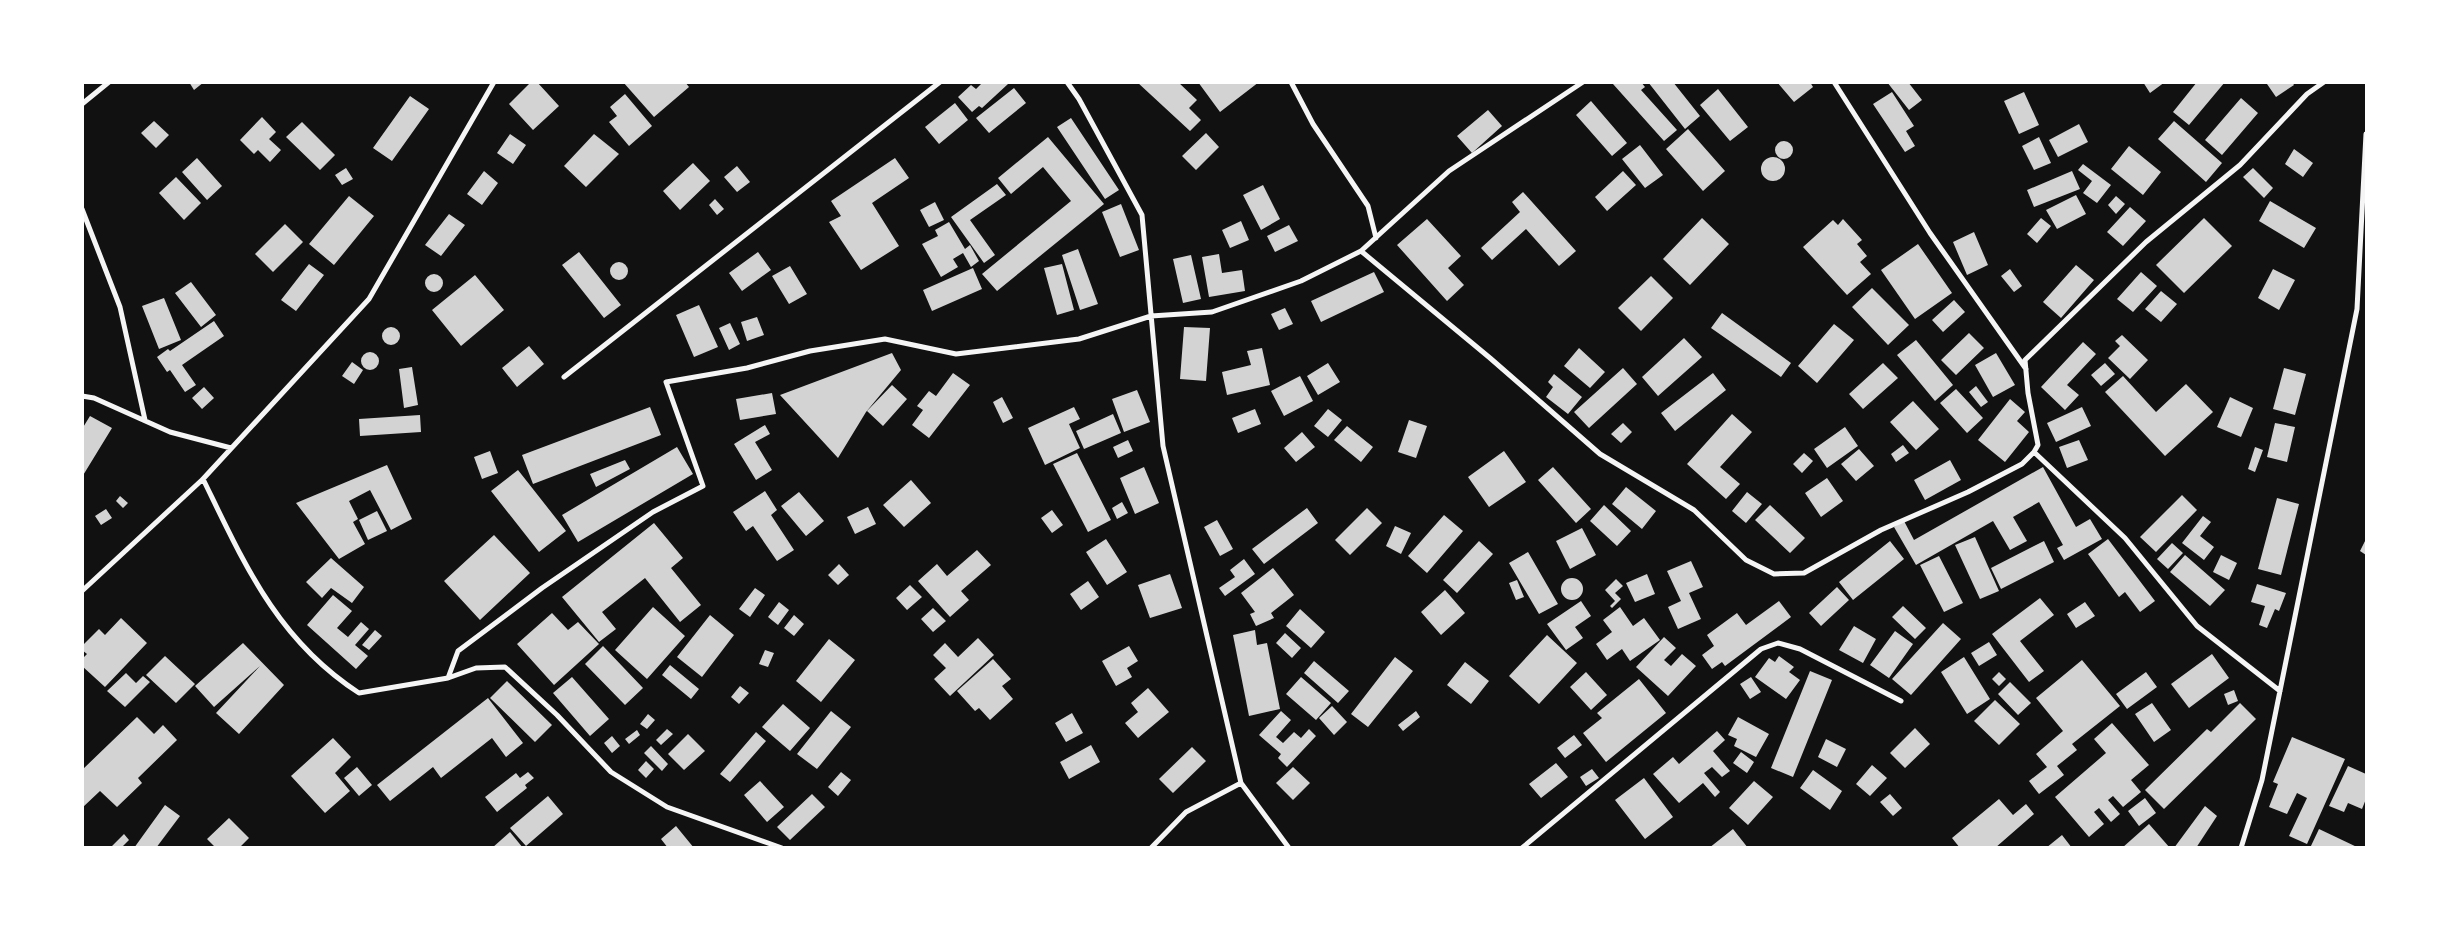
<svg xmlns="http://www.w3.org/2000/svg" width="2449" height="930" viewBox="0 0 2449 930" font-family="'Open Sans',sans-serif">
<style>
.building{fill:#d3d3d3}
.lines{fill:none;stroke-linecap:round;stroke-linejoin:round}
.minor{stroke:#f5f5f5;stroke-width:5}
</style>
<rect width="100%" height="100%" fill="#111"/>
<!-- building -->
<path class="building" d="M189 82H204L194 90Z
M531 82H537L559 106 533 130 509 104Z
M623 82H685L689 87 654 117Z
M983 82 1008 84 982 108 979 106 972 112 958 97 971 85 976 89Z
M1137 82H1178L1197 100 1189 108 1201 120 1190 131Z
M1198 82H1259L1220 112Z
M1615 82H1641L1645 87 1641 90 1677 130 1664 141 1613 84Z
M1648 82H1673L1700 116 1685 129Z
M1777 82H1810L1813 87 1794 102Z
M1887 82H1908L1922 100 1909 110Z
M2143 82H2165L2150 93Z
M2197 82H2225L2189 125 2173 112Z
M2268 82H2292L2294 85 2276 97 2267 84Z
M1014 88 1026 103 989 133 976 118Z
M1718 89 1748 127 1730 141 1700 105Z
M1892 92 1914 126 1906 131 1915 146 1905 152 1873 104Z
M2024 92 2039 125 2019 134 2004 101Z
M625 94 652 126 629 146 609 122 617 116 610 107Z
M410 96 429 109 392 161 373 148Z
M2241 98 2258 113 2222 155 2205 140Z
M1591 101 1627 143 1612 156 1576 115Z
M955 103 968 120 939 144 925 127Z
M1488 110 1502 126 1472 153 1457 136Z
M262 117 276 132 269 139 281 150 270 162 258 150 254 154 240 140Z
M1071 118 1119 190 1105 199 1057 127Z
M154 121 169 135 156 148 141 133Z
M2174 121 2222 163 2206 182 2158 139Z
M302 122 335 155 320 170 286 137Z
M2079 124 2088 142 2058 157 2049 140Z
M1688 129 1725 171 1703 191 1666 149Z
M1206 133 1219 147 1196 170 1182 156Z
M510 134 526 145 513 164 497 153Z
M594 134 619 154 586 187 564 166Z
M1048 137 1104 204 997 291 982 274 1071 201 1043 167 1011 194 998 178Z
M2039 137 2051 163 2034 170 2022 146Z
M1775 150a9 9 0 1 1 18 0a9 9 0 1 1-18 0Z
M1640 145 1663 175 1645 188 1622 159Z
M2129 146 2161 172 2143 195 2111 169Z
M2294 149 2313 163 2303 177 2285 164Z
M1761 169a12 12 0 1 1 24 0a12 12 0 1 1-24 0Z
M197 158 222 186 207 200 182 172Z
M895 158 909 178 872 203 899 246 861 270 829 222 841 216 831 201Z
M693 163 710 181 680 210 663 191Z
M2083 164 2111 185 2097 203 2083 193 2092 181 2078 170Z
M737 166 750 182 737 192 724 177Z
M346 168 353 179 342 185 335 175Z
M2253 168 2273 188 2264 198 2243 177Z
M484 171 498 183 482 205 467 194Z
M1623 171 1636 185 1607 211 1595 197Z
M2072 171 2080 189 2034 207 2027 190Z
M176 177 201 203 184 220 159 193Z
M997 184 1006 195 970 220 995 255 984 263 951 217Z
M1263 185 1280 219 1261 230 1243 195Z
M1523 192 1576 251 1559 266 1526 229 1492 260 1481 248 1520 212 1512 202Z
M2076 195 2086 214 2057 229 2046 210Z
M349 196 374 216 334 265 309 244Z
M2116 196 2125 204 2116 214 2108 205Z
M715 199 724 209 717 215 709 205Z
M2270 201 2316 228 2304 248 2259 221Z
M935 202 944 220 929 227 920 210Z
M1121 204 1139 250 1120 257 1102 212Z
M2130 207 2146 221 2123 246 2107 232Z
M449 214 465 225 441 256 425 245Z
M1702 218 1729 244 1690 285 1663 259Z
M2041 218 2051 226 2037 243 2027 234Z
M2204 218 2232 246 2184 293 2156 265Z
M1427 219 1461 256 1448 268 1464 285 1447 301 1397 245Z
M1843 219 1862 240 1857 244 1867 256 1860 262 1871 274 1847 295 1803 247 1833 220 1838 225Z
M1241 221 1249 240 1230 248 1222 230Z
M949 222 965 249 970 245 979 261 971 267 963 253 953 259 958 267 941 277 922 244 938 236 935 230Z
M285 224 303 242 273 272 255 254Z
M1289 225 1298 241 1275 252 1267 236Z
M1974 232 1988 265 1967 275 1953 242Z
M1918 244 1952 293 1915 319 1881 270Z
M1078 249 1098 304 1080 310 1062 255Z
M579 252 621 305 604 318 562 265Z
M758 252 771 270 742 291 729 273Z
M1219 254 1222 273 1242 270 1245 291 1209 297 1202 257Z
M1191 255 1201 299 1183 303 1173 259Z
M610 271a9 9 0 1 1 18 0a9 9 0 1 1-18 0Z
M309 264 324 275 296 311 281 300Z
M1062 264 1074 310 1057 315 1044 268Z
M2076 265 2094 280 2061 318 2043 302Z
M790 266 807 294 789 304 772 276Z
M973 268 982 289 932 311 923 290Z
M2010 269 2022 286 2014 292 2001 276Z
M2273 269 2295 280 2279 310 2258 298Z
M1374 272 1384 292 1321 322 1311 301Z
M2141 272 2157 286 2133 312 2117 299Z
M425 283a9 9 0 1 1 18 0a9 9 0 1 1-18 0Z
M475 275 504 310 461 346 432 310Z
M1651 276 1673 298 1641 331 1618 308Z
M191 282 216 315 201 327 175 293Z
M1872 288 1909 325 1888 345 1852 307Z
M2161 291 2177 304 2161 322 2145 309Z
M164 298 181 340 159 349 142 306Z
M1954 300 1965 312 1943 332 1932 320Z
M699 305 718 347 694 357 676 315Z
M1285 308 1293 324 1279 330 1271 314Z
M1722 313 1791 363 1781 377 1711 328Z
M757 317 764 335 747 341 741 322Z
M214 321 224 336 182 365 196 385 185 392 170 370 167 372 157 357 168 349 170 351Z
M730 323 740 344 729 350 719 328Z
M1834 324 1854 340 1817 383 1798 366Z
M1184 327 1210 328 1206 381 1180 379Z
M382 336a9 9 0 1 1 18 0a9 9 0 1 1-18 0Z
M1969 333 1984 348 1956 375 1941 360Z
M2122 335 2148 360 2130 379 2108 358 2120 346 2115 341Z
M1684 338 1702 357 1658 396 1642 377Z
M1916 340 1953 385 1935 401 1897 355Z
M2083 342 2096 354 2067 385 2079 395 2065 410 2041 387Z
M529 346 544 364 517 387 502 368Z
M1262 348 1270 385 1227 395 1222 372 1251 365 1247 351Z
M1579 348 1605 372 1590 388 1564 366Z
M361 361a9 9 0 1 1 18 0a9 9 0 1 1-18 0Z
M892 353 901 370 866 412 838 458 780 395Z
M1996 353 2015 385 1993 397 1975 365Z
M352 362 363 370 354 384 342 376Z
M1328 363 1340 382 1318 395 1307 376Z
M1883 363 1898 378 1863 409 1849 394Z
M2105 363 2115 374 2101 386 2091 375Z
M412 367 418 405 404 408 399 369Z
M1623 368 1637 384 1589 428 1574 412Z
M2284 368 2306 374 2295 415 2273 409Z
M953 373 970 385 929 438 912 425 923 410 917 406 929 391 936 396Z
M1713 373 1726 390 1675 431 1661 413Z
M1554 374 1582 397 1568 414 1546 397 1553 387 1548 382Z
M1300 376 1313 401 1284 416 1271 391Z
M2123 376 2156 412 2186 384 2213 412 2165 456 2105 392Z
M892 385 907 399 883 426 867 411Z
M1976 386 1988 402 1981 407 1969 392Z
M204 387 214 398 202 409 192 398Z
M1956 389 1983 418 1967 433 1940 403Z
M1137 390 1150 422 1124 432 1112 399Z
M772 393 776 414 740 420 736 399Z
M1002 397 1013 418 1003 423 993 402Z
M2230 397 2253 408 2241 437 2217 427Z
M2010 399 2025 412 2017 421 2029 432 2005 462 1978 440Z
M1913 401 1939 429 1916 450 1890 422Z
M650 407 661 435 533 484 522 455Z
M1074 407 1080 419 1069 424 1080 448 1045 465 1028 428Z
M2082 407 2091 426 2056 442 2047 423Z
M1255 409 1261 424 1238 433 1232 418Z
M1328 409 1342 420 1328 437 1314 426Z
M1113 414 1121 433 1084 449 1076 431Z
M1732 414 1752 432 1720 467 1740 484 1726 499 1687 464Z
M420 415 421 432 360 436 359 419Z
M90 416 112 428 82 477V429Z
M1409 420 1427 426 1416 458 1398 452Z
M1623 423 1632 432 1621 443 1611 434Z
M2275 423 2295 427 2287 462 2267 457Z
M765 425 770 434 755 442 772 470 756 480 734 444Z
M1347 426 1373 447 1361 462 1334 440Z
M1845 427 1858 446 1827 468 1814 449Z
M1302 432 1315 447 1296 462 1284 448Z
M1128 440 1133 451 1118 458 1113 447Z
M2079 440 2088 460 2067 468 2059 447Z
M1903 445 1909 453 1896 462 1891 454Z
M677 447 693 474 578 542 562 515Z
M2255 447 2263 450 2255 472 2248 469Z
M1859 449 1874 466 1856 481 1841 464Z
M490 451 498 473 482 479 474 457Z
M1504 451 1526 482 1489 507 1468 477Z
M1077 453 1111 520 1088 532 1053 464Z
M1804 453 1813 461 1802 473 1793 464Z
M625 460 630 469 596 487 590 474Z
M1950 460 1961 480 1925 500 1914 480Z
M387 465 412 519 391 530 370 490 349 501 358 519 353 522 365 544 339 559 296 503Z
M1144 467 1159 503 1135 514 1120 478Z
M1553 467 1591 509 1576 523 1538 480Z
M2043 467 2076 527 2090 519 2102 539 2064 560 2057 548 2063 545 2039 502 2013 517 2027 541 2010 550 1993 521 1916 565 1894 527 1904 521 1914 540Z
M518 470 566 531 539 552 491 491Z
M1827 478 1843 501 1821 517 1805 493Z
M911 480 931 503 904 527 883 505Z
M1626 487 1656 511 1642 529 1612 504Z
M765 491 777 510 771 515 794 550 777 561 753 526 746 531 733 512Z
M799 492 824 521 806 536 781 506Z
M1747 492 1762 504 1746 523 1732 511Z
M2182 495 2197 510 2156 552 2140 537Z
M120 496 128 503 123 508 116 501Z
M2277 498 2299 504 2281 575 2258 569Z
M1122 502 1128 513 1117 519 1112 508Z
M1604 505 1631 531 1617 546 1590 521Z
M1770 505 1805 538 1790 553 1755 520Z
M868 507 876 524 855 534 847 517Z
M1307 508 1318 523 1264 564 1252 549Z
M1367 508 1382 523 1350 555 1335 540Z
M106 509 112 518 101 525 95 516Z
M1052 510 1063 525 1052 533 1041 518Z
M377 511 387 531 368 540 359 520Z
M1444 515 1463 531 1427 573 1408 556Z
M2203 516 2211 522 2200 536 2214 547 2204 560 2182 543Z
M1217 520 1233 549 1220 556 1204 527Z
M654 523 683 558 671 568 701 605 680 622 645 578 602 612 616 629 599 642 562 597Z
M1395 526 1411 533 1401 554 1386 546Z
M1582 528 1596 555 1570 569 1556 541Z
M494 535 530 573 480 620 444 581Z
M1975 537 1999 591 1980 599 1955 545Z
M1106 539 1127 572 1107 585 1086 552Z
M2108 539 2155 601 2140 612 2125 592 2119 597 2088 554Z
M2366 539V555L2360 551Z
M1479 541 1493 554 1457 593 1443 580Z
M1890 541 1904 559 1853 600 1839 582Z
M2044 541 2054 562 2001 589 1991 568Z
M2172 543 2183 553 2168 569 2157 559Z
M977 550 991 565 961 591 969 600 950 617 918 581 937 564 947 576Z
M1528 552 1558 604 1539 614 1509 563Z
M2185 555 2225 590 2210 606 2170 572Z
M2221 555 2237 563 2229 580 2213 572Z
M1939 556 1963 603 1944 612 1920 565Z
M331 558 364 587 352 603 331 588 322 598 306 582Z
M1244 559 1255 574 1225 596 1219 588 1235 577 1230 570Z
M1691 561 1703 587 1689 593 1701 619 1678 629 1668 607 1681 601 1667 571Z
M839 564 849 575 838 585 828 575Z
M1273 568 1294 595 1271 613 1274 618 1256 626 1250 614 1255 612 1241 593Z
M1170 574 1182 608 1150 618 1138 585Z
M1647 574 1655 594 1635 602 1626 583Z
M1561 589a11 11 0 1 1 22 0a11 11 0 1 1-22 0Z
M1616 579 1623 586 1615 593 1621 599 1612 608 1610 606 1615 601 1605 590Z
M1517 580 1524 597 1516 600 1509 583Z
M1088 581 1099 597 1081 610 1070 594Z
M2257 584 2286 593 2279 611 2275 609 2267 628 2259 625 2265 606 2251 602Z
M910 585 922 597 907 610 896 598Z
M1837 587 1849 600 1821 626 1809 613Z
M755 588 765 595 750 617 739 609Z
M1445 590 1465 613 1441 635 1421 612Z
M333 595 352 611 337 628 348 637 361 622 369 629 355 645 368 656 356 669 307 625Z
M2040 598 2054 615 2020 641 2044 671 2029 682 1992 634Z
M1581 601 1591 616 1575 627 1583 638 1566 650 1547 624Z
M1779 601 1791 617 1725 666 1722 662 1712 669 1702 655 1714 646 1707 635 1737 613 1746 625Z
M779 602 789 610 778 625 768 617Z
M2085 602 2095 616 2076 628 2067 614Z
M1903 606 1926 628 1915 639 1892 617Z
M653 607 685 636 647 679 615 650Z
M1620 607 1633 626 1644 618 1660 640 1630 661 1622 649 1607 660 1596 644 1612 632 1603 620Z
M933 608 946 621 933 632 921 619Z
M1300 609 1325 632 1311 648 1286 626Z
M552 613 568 630 578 622 599 644 554 685 517 644Z
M710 615 734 635 702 677 677 657Z
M794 615 804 624 794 636 784 628Z
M121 618 147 643 105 687 82 666V659L87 654 82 650V646L99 629 105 635Z
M1943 623 1961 639 1911 695 1892 679Z
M1854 626 1876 639 1863 663 1839 650Z
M375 630 382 636 369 650 362 645Z
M1255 630 1257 645 1267 643 1280 709 1249 716 1233 635Z
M1895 631 1913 644 1889 678 1870 665Z
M1285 633 1301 648 1292 658 1276 643Z
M1547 635 1577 663 1539 704 1509 676Z
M1664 637 1676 648 1664 660 1671 666 1682 654 1696 666 1668 696 1636 667Z
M978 638 994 655 950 696 934 679 946 668 933 655 945 643 958 657Z
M829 639 855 660 821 702 796 681Z
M1989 642 1997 655 1979 666 1971 653Z
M243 643 284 685 239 734 216 713 260 666 214 707 195 686Z
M603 646 643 688 625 705 585 664Z
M1129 646 1138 661 1127 668 1132 677 1116 686 1102 661Z
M765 650 774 653 768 667 759 664Z
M2212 654 2229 678 2189 708 2171 684Z
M165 656 195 684 176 703 146 675Z
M1779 656 1794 667 1789 672 1800 680 1786 699 1755 677 1769 658 1775 662Z
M1395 657 1413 671 1368 727 1351 714Z
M1964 657 1990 699 1967 714 1941 672Z
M993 659 1011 679 1002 686 1013 699 990 720 979 708 975 711 957 691Z
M2082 660 2120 706 2072 744 2077 750 2057 766 2064 775 2039 794 2029 781 2047 767 2036 754 2063 731 2036 698Z
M1314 661 1349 691 1338 703 1304 673Z
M1465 662 1489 681 1471 704 1447 685Z
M670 665 699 689 691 699 662 675Z
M1810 671 1832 680 1793 777 1771 768Z
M1586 672 1607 695 1591 710 1570 687Z
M1999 672 2006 679 1999 686 1992 679Z
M2146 672 2157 687 2127 709 2116 694Z
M126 673 136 683 143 676 150 682 125 707 107 691Z
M572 677 609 719 590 736 553 693Z
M1301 677 1331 703 1316 720 1286 694Z
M1751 677 1761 692 1750 699 1740 684Z
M1639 679 1666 713 1606 762 1583 733 1602 718 1597 713Z
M507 681 552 725 535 742 490 698Z
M2010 682 2031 703 2018 715 1998 694Z
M740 686 749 693 739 704 731 697Z
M1148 688 1169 712 1138 738 1125 723 1138 712 1131 703Z
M2234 690 2238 701 2228 705 2224 694Z
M488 698 523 743 506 757 492 738 441 778 433 767 390 801 377 785Z
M1995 700 2020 724 1999 745 1974 721Z
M2152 703 2171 730 2154 742 2135 714Z
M2240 703 2256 719 2164 809 2145 790 2207 729 2211 732Z
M783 704 810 728 790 751 762 727Z
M1332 706 1347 722 1334 735 1319 718Z
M831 711 851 727 817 769 797 754Z
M1281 711 1291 720 1276 737 1283 743 1294 732 1301 738 1309 729 1316 736 1287 767 1278 758 1281 754 1259 735Z
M1416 711 1420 717 1403 731 1398 725Z
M1072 713 1083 733 1066 742 1055 723Z
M648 714 655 720 647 729 640 724Z
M137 717 154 734 163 725 177 740 138 778 142 783 117 807 100 791 82 808V770Z
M1738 717 1769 734 1756 757 1734 746 1737 739 1728 735Z
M2112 723 2149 765 2131 780 2141 792 2123 807 2113 796 2108 800 2120 814 2111 822 2099 808 2094 812 2104 824 2089 837 2055 797 2106 753 2094 739Z
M1915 728 1930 744 1905 768 1890 753Z
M667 729 673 734 661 745 656 740Z
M637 730 640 735 629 744 625 739Z
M1717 731 1725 740 1713 751 1730 771 1722 777 1712 767 1704 773 1720 792 1715 797 1703 783 1679 803 1653 774 1673 757 1679 764Z
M756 732 766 741 730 782 720 774Z
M688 734 705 751 684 770 668 754Z
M1574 735 1582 745 1565 758 1557 748Z
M612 736 620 746 612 753 604 743Z
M2292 737 2345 759 2307 844 2289 836 2307 798 2297 793 2287 814 2269 807 2278 784 2273 782Z
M333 738 351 757 335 773 350 791 325 813 291 776Z
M1826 739 1846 749 1837 767 1818 757Z
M1091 745 1100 762 1069 779 1060 762Z
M651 746 668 764 662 771 644 753Z
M1192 747 1206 761 1173 793 1159 779Z
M1741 752 1754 762 1747 773 1733 763Z
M646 761 654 769 646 778 638 770Z
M1556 763 1568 777 1541 798 1529 784Z
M1872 765 1887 778 1870 796 1856 784Z
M2348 766 2366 774V799L2362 809 2348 803 2344 812 2329 806Z
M357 767 372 785 359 796 344 778Z
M1293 767 1310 783 1293 800 1276 783Z
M1592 769 1599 778 1586 786 1580 777Z
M1813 770 1842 791 1830 810 1800 788Z
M528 772 534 778 525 785 527 788 497 812 485 797 516 773 520 778Z
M841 772 851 780 838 796 828 787Z
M1644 778 1673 817 1645 839 1615 800Z
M760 781 784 807 767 822 744 795Z
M1754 781 1773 797 1748 825 1729 808Z
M812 794 825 807 790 840 777 827Z
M1890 794 1902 808 1893 816 1880 802Z
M548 796 563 814 526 846 510 828Z
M2145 798 2156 813 2139 826 2128 811Z
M1999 799 2013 815 2026 804 2034 814 1995 848H1960L1952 838Z
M165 805 180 816 156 848H134Z
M2205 806 2217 816 2196 848H2174Z
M229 818 249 838 239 848H216L207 839Z
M2149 824 2170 848H2122Z
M676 826 694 848H668L661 839Z
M1733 829 1748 848H1709Z
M2319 829 2359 848H2310Z
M510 832 523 848H492Z
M124 834 129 840 121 848H110Z
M2062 835 2072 848H2046Z"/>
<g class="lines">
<!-- minor -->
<path class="minor" d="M1067 82 1079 99 1142 215 1163 446 1241 783 1289 848
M1291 82 1313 124 1368 206 1376 238
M1834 82 1930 233 2026 369
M82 104 109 82
M82 209 120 307 145 420
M1361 251 1490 358 1600 454 1694 510 1746 560 1774 574 1804 573 1881 530 1968 492 2022 464 2034 452 2038 445 2028 393 2025 360 2146 242 2240 165 2307 94 2324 82
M564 377 940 82
M82 396 94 398 170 432 231 448
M2034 452 2125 538 2197 626 2280 691
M203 479C244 563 277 640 359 693L448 678 476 668 505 667 557 715 611 772 667 807 782 848
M82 591 203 479 369 299 494 82
M448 678 458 651 542 588 653 512 703 486 666 382 747 368 810 351 885 339 956 354 1079 339 1151 316 1212 312 1301 281 1361 251 1449 171 1583 82
M1151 848 1186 812 1241 783
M1522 848 1761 649 1778 643 1800 649 1901 701
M2241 848 2262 780 2357 309 2366 134"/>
</g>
<!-- border -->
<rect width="2449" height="930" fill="none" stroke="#ffffff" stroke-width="168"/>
</svg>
